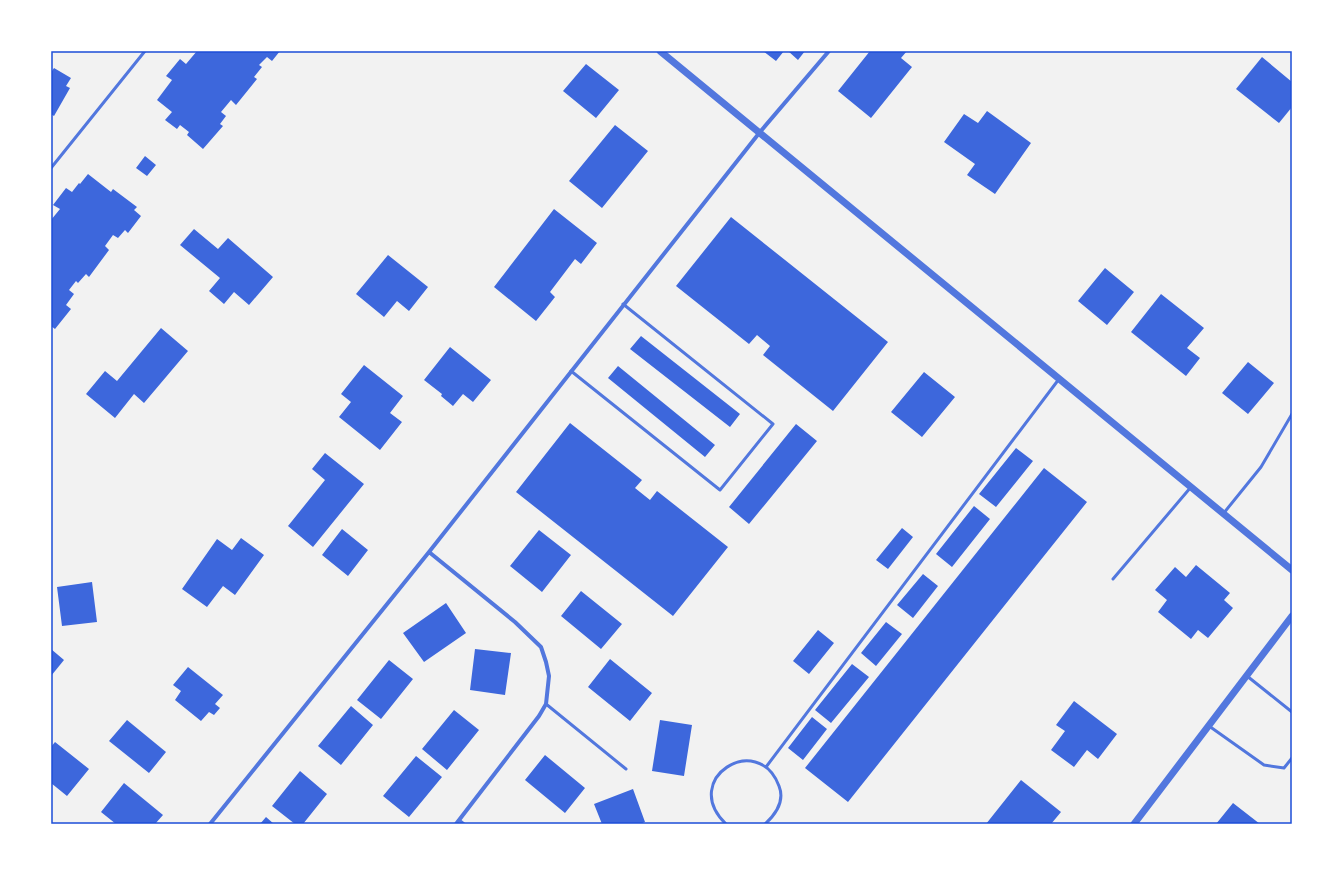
<svg xmlns="http://www.w3.org/2000/svg" width="1343" height="875" viewBox="0 0 1343 875" font-family="'Noto Sans',sans-serif">
<style>
.building{fill:#3d67dc}
.lines{fill:none;stroke-linecap:round;stroke-linejoin:round}
.service{stroke:#5277de;stroke-width:3}
.minor{stroke:#5277de;stroke-width:4}
.tertiary{stroke:#5277de;stroke-width:7}
.neatline{fill:none;stroke:#1d4ed8;stroke-width:1.5}
</style>
<rect width="100%" height="100%" fill="#f2f2f2"/>
<!-- building -->
<path class="building" d="M197 51H280L272 61 267 57 259 65 262 67 254 77 257 79 236 105 231 100 221 112 226 116 220 124 223 126 203 149 187 135 189 132 180 125 177 129 165 120 172 112 157 100 172 80 166 76 180 59 186 64Z
M763 51H784L776 61Z
M788 51H805L798 60Z
M870 51H907L901 58 912 67 871 118 838 91Z
M1262 57 1292 82V107L1279 123 1236 89Z
M586 64 619 90 596 118 563 91Z
M54 68 71 78 66 86 70 88 54 116 51 114V70L52 71Z
M987 111 1031 143 995 194 967 175 975 164 944 142 964 114 978 123Z
M615 125 648 151 602 208 569 181Z
M145 156 156 165 147 176 136 168Z
M88 174 111 192 113 189 137 207 134 210 141 216 128 233 125 230 118 238 113 235 105 246 109 250 89 277 86 274 78 283 76 281 69 290 74 294 66 305 71 309 55 329 51 326V220L60 209 53 205 66 188 72 192 79 183 80 184Z
M554 209 597 243 581 264 575 259 550 292 555 297 536 321 494 287Z
M731 217 888 342 833 411 763 355 770 346 757 335 749 344 676 286Z
M194 229 218 249 228 238 273 277 249 305 234 292 224 304 209 291 220 278 180 245Z
M388 255 428 287 409 311 397 301 384 317 356 294Z
M1105 268 1134 292 1107 325 1078 301Z
M1161 294 1204 328 1187 348 1200 358 1186 376 1131 332Z
M161 328 188 351 144 403 134 394 115 418 86 394 105 371 117 381Z
M641 336 740 414 730 427 630 349Z
M450 347 491 380 473 402 463 394 453 406 441 396 442 394 424 380Z
M1248 362 1274 383 1248 414 1222 393Z
M364 365 403 396 390 413 402 422 380 450 339 417 351 402 341 394Z
M618 366 715 445 705 457 608 378Z
M924 372 955 397 922 437 891 412Z
M570 423 642 480 635 488 650 500 657 491 728 547 673 616 516 492Z
M796 424 817 441 749 524 729 507Z
M1016 448 1033 461 996 507 979 494Z
M325 453 364 484 313 547 288 526 325 480 312 469Z
M1044 468 1087 502 848 802 805 768Z
M974 506 990 519 952 567 936 554Z
M902 528 913 537 888 569 876 560Z
M342 529 368 550 348 576 322 555Z
M539 530 571 555 542 592 510 566Z
M241 538 264 555 235 595 223 586 207 607 182 589 217 539 232 550Z
M1196 565 1230 593 1224 600 1233 608 1208 638 1198 630 1191 639 1158 612 1167 600 1155 590 1175 567 1186 577Z
M923 574 938 586 913 618 897 605Z
M92 582 97 622 62 626 57 587Z
M581 591 622 624 601 649 561 616Z
M446 603 466 633 424 662 403 633Z
M886 622 902 634 876 666 861 653Z
M818 630 834 643 809 674 793 661Z
M51 649 64 660 51 676Z
M475 649 511 653 505 695 470 690Z
M610 659 652 693 630 721 588 687Z
M389 660 413 679 381 719 357 700Z
M852 664 869 677 831 723 815 710Z
M188 667 223 695 215 704 220 708 214 715 209 712 201 721 175 700 181 691 173 685Z
M1074 701 1117 734 1098 759 1087 750 1074 767 1051 750 1065 731 1056 725Z
M351 706 373 725 341 765 318 746Z
M454 710 479 730 447 770 422 749Z
M812 717 827 729 803 760 788 748Z
M127 720 166 752 149 773 109 741Z
M660 720 692 725 684 776 652 771Z
M55 742 89 769 67 796 51 783V747Z
M545 755 585 788 565 813 525 780Z
M416 756 442 777 409 817 383 796Z
M300 771 327 794 303 824H295L272 806Z
M1021 780 1061 812 1051 824H986Z
M124 783 163 815 155 824H116L101 812Z
M633 789 645 822 640 824H602L594 804Z
M1233 803 1260 824H1216Z
M266 817 274 824H260Z"/>
<g class="lines">
<!-- service -->
<path class="service" d="M51 168 145 51
M571 371 720 490 773 424 623 304
M1223 514 1261 467 1292 414
M1113 579 1191 487
M1247 676 1292 712
M546 704 626 769
M1209 726 1264 765 1284 768 1292 758
M766 767 1059 379
M459 820 464 824
M726 824C679 779 758 730 779 786 785 801 776 814 765 824"/>
<!-- minor -->
<path class="minor" d="M429 552 515 622 541 647 546 662 549 676 546 704 539 716 456 824
M210 824 429 552 760 132 829 51"/>
<!-- tertiary -->
<path class="tertiary" d="M660 51 1292 570
M1134 824 1292 616"/>
</g>
<!-- border -->
<rect width="1343" height="875" fill="none" stroke="#ffffff" stroke-width="104"/>
<rect x="52" y="52" width="1239" height="771" class="neatline"/>
</svg>
